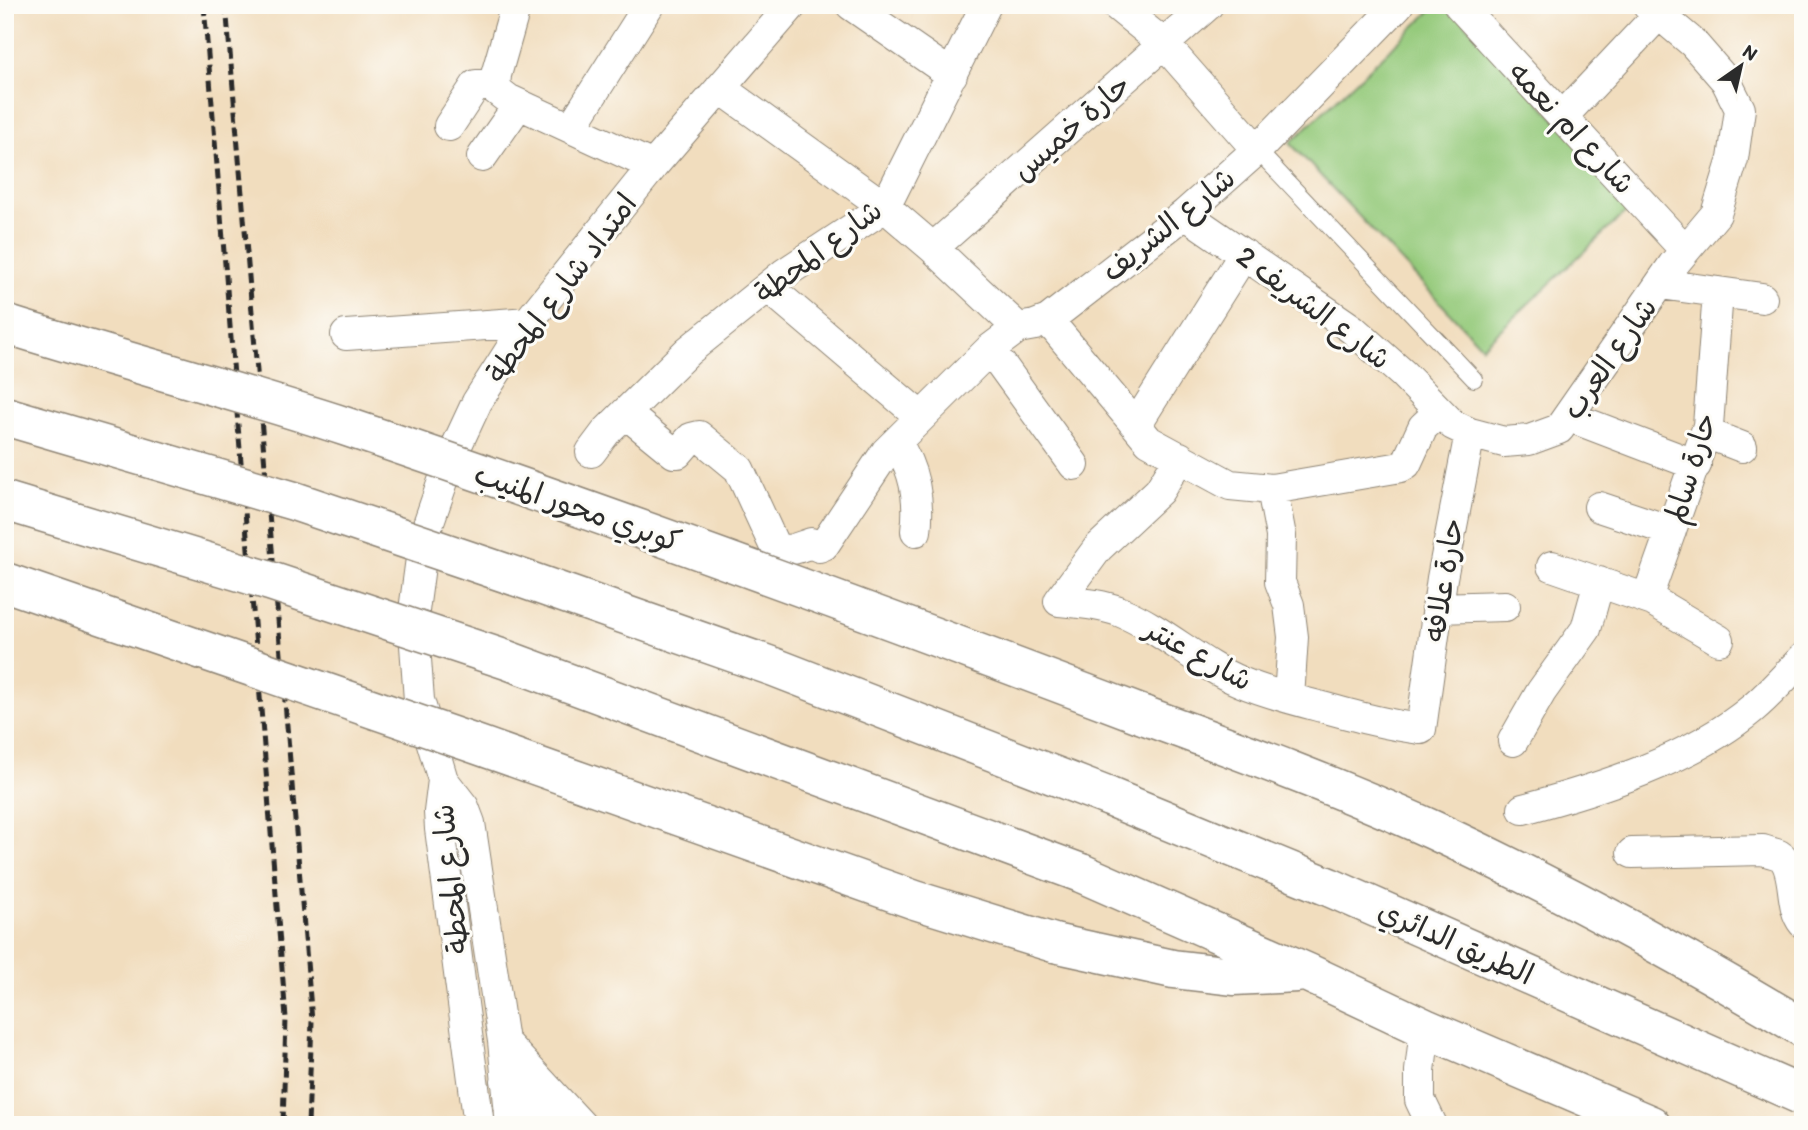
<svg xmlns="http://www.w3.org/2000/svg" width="1808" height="1130" viewBox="0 0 1808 1130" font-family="Itim,'Playpen Sans Arabic',sans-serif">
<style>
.green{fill:#95ca7c;stroke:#607a54;stroke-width:2}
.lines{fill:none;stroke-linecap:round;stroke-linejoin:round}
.lane-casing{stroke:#8e8474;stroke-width:18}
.street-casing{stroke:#8e8474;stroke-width:32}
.highway-casing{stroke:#8e8474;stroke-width:41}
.lane{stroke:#fff;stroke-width:16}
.street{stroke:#fff;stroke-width:30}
.highway{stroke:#fff;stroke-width:38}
.rail{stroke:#2b2b2b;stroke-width:5;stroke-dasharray:10 5;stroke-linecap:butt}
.highway-bridge-casing{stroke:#8e8474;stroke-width:41;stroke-linecap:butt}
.highway-bridge{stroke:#fff;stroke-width:38}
.labels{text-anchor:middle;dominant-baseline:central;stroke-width:6;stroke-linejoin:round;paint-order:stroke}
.street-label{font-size:30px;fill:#2b2b2b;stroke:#fdfcf7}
</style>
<rect width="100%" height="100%" fill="#fdfcf7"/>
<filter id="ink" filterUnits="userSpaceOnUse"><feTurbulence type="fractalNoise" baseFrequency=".0143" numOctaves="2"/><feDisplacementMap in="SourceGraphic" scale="14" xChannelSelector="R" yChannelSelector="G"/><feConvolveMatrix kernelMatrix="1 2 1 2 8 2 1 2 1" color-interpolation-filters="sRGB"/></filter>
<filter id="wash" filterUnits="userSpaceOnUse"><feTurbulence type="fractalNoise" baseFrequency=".00686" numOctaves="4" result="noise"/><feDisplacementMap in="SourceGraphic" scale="28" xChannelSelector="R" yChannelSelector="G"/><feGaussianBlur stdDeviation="1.57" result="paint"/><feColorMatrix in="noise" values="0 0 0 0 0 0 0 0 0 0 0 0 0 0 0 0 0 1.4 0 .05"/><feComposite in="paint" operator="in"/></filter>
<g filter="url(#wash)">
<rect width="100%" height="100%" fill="#f1ddbe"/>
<!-- green -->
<path class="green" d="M1437 5H1448L1635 204 1482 347 1290 143Z"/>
</g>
<g filter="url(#ink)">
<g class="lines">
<!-- lane casing -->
<g class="lane-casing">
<path id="lane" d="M1257 150 1474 379"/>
</g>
<!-- street casing -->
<g class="street-casing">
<path id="street" d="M516 5 496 75 495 89 508 99 653 166
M851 5 952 75
M1116 5 1164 44 1257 150
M1459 5 1685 250
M720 88 885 207 933 248 1018 328
M1563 116 1659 14
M449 126 476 85H488L495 89
M571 128 649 5
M482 157 519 104
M1185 214 1352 329 1403 374 1453 425 1470 433 1504 442 1529 440 1559 429 1673 265 1716 214 1733 159 1740 109 1726 81 1693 43 1648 5
M933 248 1208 5
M1660 284 1762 298
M768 287 921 417
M1048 320 1149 441 1230 485 1272 489 1401 467 1406 464 1423 427 1439 412
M346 335 528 322
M990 349 1074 465
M625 413 674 453H678L691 438 699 436 739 469 774 545C786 555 798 547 811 543L819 547 824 545 886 452 990 349 1018 328 1035 325 1048 320 1185 214 1257 150 1398 5
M1570 417 1696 465
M1136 425 1244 254
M1706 433 1742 447
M896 442C914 468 920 500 916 531
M591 452 606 432 688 351 785 273 885 207 986 5
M1272 489 1281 536 1280 582 1289 605 1293 637 1289 698
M1599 507 1671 531
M1552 566 1653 601 1719 640
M1647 598 1708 426 1718 292
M1059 601C1080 603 1101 604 1121 612 1164 630 1198 664 1241 682 1267 693 1295 700 1322 707 1355 716 1387 725 1421 729L1442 578 1470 433
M1059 601 1098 548 1159 491 1180 457
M1437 608 1505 606
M1513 741 1541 692 1586 629 1599 582
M443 780 439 812 440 829 479 1125
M1523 809C1601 788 1691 760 1753 708 1771 693 1787 674 1803 658
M1632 853 1763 850C1768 852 1774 853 1779 855 1798 866 1788 905 1803 923
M1425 1028 1420 1071V1100L1432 1125
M503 1041 581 1125
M506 1081 540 1125
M511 1125 503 1041 470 823 464 807 443 780 419 700 413 618 424 536 451 458 477 402 528 322 653 166 792 5"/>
</g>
<!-- highway casing -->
<g class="highway-casing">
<path id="highway" d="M1143 715C1241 751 1338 787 1433 830 1560 889 1683 956 1803 1028
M1107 796 1329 887 1803 1096
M1081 873 1308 973 1425 1028 1651 1125
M1054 943 1173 969 1233 976 1297 973"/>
</g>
<!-- lane -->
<use href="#lane" class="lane"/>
<!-- street -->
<use href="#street" class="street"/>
<!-- highway -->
<use href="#highway" class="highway"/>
<!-- rail -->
<path class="rail" d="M204 5 286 1018 283 1125
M226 5 312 1021 308 1125"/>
<!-- highway-bridge casing -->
<g class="highway-bridge-casing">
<path id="highway-bridge" d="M5 324C119 360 234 390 347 427 614 517 879 615 1143 715
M5 416 294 501 529 581 774 667 1107 796
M5 501 270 581 507 660 1081 873
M5 582 478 745 915 900 1054 943"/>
</g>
<!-- highway-bridge -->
<use href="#highway-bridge" class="highway-bridge"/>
</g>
</g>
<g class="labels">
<!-- street labels -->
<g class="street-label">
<text transform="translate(1071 127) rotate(-41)">حارة خميس</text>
<text transform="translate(1572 127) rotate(47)">شارع ام نعمه</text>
<text transform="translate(1168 224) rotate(-39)">شارع الشريف</text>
<text transform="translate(818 251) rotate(-37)">شارع المحطة</text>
<text transform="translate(561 288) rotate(-53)">امتداد شارع المحطة</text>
<text transform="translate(1314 307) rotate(37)">شارع الشريف 2</text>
<text transform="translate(1609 358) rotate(-55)">شارع العرب</text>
<text transform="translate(1690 468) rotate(-73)">حارة سالم</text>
<text transform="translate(578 507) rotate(19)">كوبري محور المنيب</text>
<text transform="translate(1443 580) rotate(-81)">حارة علافه</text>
<text transform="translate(1199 654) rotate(29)">شارع عنتر</text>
<text transform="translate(450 879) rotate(-96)">شارع المحطة</text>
<text transform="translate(1456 942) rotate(24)">الطريق الدائري</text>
</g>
</g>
<!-- margin -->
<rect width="1808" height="1130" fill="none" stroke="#fdfcf7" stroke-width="28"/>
<!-- north arrow -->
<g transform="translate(1741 66) rotate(34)" stroke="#fdfcf7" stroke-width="5" paint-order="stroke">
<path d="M0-5L12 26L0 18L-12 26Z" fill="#2b2b2b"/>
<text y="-10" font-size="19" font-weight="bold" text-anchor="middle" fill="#2b2b2b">N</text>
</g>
</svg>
